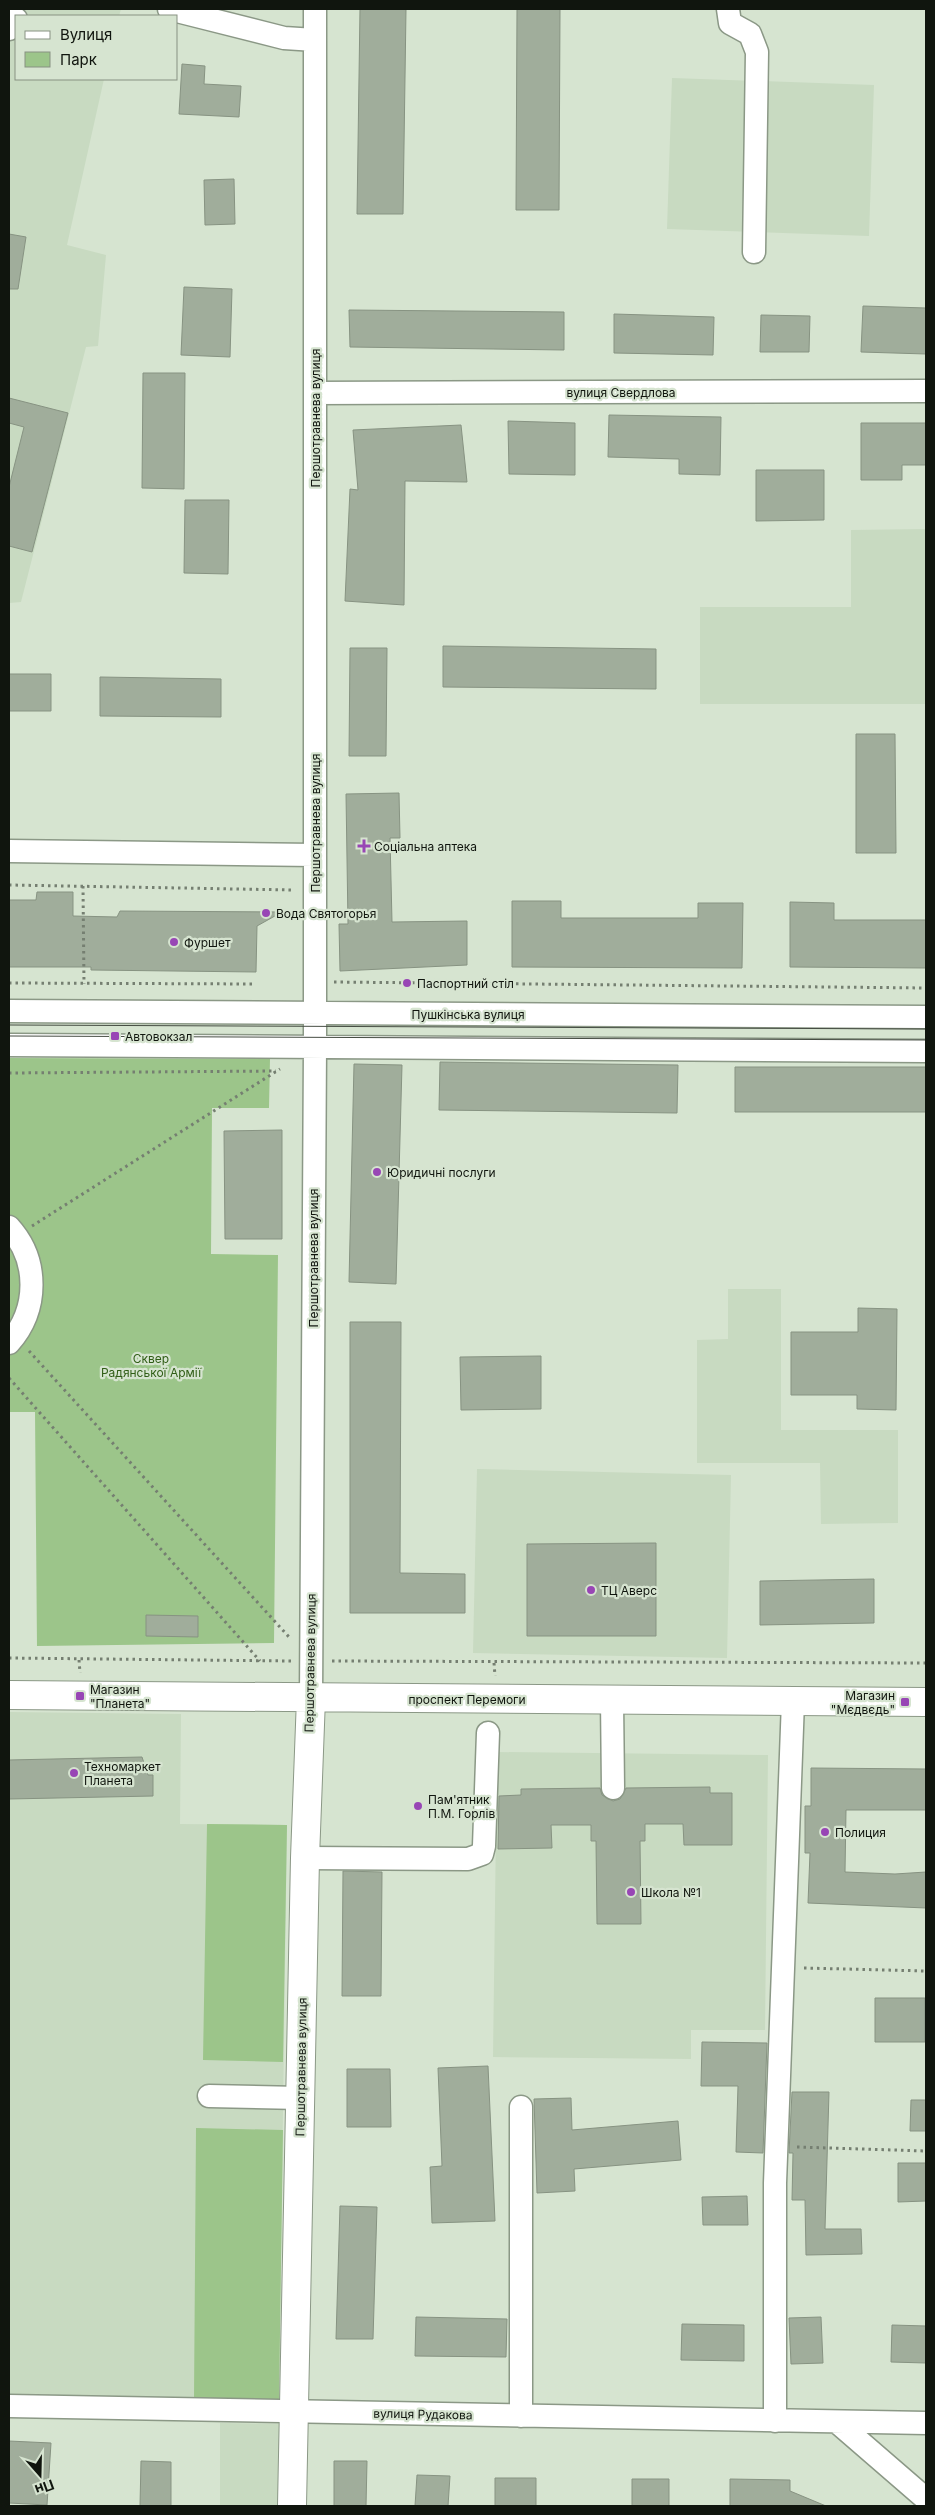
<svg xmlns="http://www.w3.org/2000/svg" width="935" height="2515" viewBox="0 0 935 2515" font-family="Inter,sans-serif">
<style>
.built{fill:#c8dac1}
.green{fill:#9cc58a}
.building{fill:#a0ad9b;stroke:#879382}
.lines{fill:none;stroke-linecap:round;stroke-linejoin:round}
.minor-casing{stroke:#8b9886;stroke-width:25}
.major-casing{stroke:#8b9886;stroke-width:30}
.path{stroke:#757f71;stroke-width:3;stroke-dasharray:2.5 4;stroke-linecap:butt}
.minor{stroke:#fff;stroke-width:22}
.major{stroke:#fff;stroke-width:28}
.tram{stroke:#464d43;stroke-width:1}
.poi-dot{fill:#9846b5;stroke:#d6e4d0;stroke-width:2}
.labels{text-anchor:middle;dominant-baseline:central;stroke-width:4.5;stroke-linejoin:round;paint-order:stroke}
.street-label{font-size:12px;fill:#10150e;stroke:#d6e4d0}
.poi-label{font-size:12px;fill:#10150e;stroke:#d6e4d0;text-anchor:start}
.park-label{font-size:12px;fill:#305d16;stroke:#d6e4d0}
</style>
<rect width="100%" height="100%" fill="#d6e4d0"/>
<!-- built -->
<path class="built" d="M9 9H121L119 16H16V79H104L67 245 106 255 98 346 86 347 21 602 9 603Z
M672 78 874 85 869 236 667 229Z
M926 529V704H700V607H851V530Z
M728 1289H781V1430H898V1523L821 1524 820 1463H697V1340L728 1339Z
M477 1469 731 1475 727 1658 473 1653Z
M9 1712 181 1714 180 1824 287 1825 279 2400 9 2396Z
M497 1752 768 1755 765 2030H691V2059L493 2057Z
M220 2423 280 2424V2506H220Z"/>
<!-- green -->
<path class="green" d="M9 1058 270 1059 269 1108H212L211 1254 278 1255 274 1643 37 1646 35 1412H9Z
M207 1824 287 1825 283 2062 203 2060Z
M196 2128 283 2130 279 2400 194 2399Z"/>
<!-- building -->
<path class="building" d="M360 9H406L403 214H357Z
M517 9H560L559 210H516Z
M182 64 205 66 204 84 241 86 239 117 179 114Z
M234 179 235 224 205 225 204 180Z
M9 234 26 237 18 289H9Z
M184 287 232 289 230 357 181 355Z
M863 306 926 308V354L861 352Z
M349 310 564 312V350L350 347Z
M614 314 714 317 713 355 614 353Z
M761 315 810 316 809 352H760Z
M143 373H185L184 489 142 488Z
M9 398 68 413 32 552 9 546V487L24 427 9 423Z
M609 415 721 417 720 475 679 474V459L608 457Z
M508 421 575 423V475L509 474Z
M861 423H926V465H902V480H861Z
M461 425 467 482 405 481 404 605 345 601 350 489 358 490 353 430Z
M756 470H824V520L756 521Z
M185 500H229L228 574 184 573Z
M443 646 656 649V689L443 687Z
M350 648H387L386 756H349Z
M9 674H51V711H9Z
M100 677 221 679V717L100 716Z
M856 734H895L896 853H856Z
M399 793 400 838H390L392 922 467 921V965L340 971 339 924H348L346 794Z
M37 892H73V916L117 917 120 911 282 912 257 926 256 972 91 970V967H9V900H36Z
M512 901H561V918H698V903H743L742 968 512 967Z
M790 902 834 903V920H926V968L790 967Z
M440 1062 678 1065 677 1113 439 1110Z
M354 1064 402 1065 396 1284 349 1282Z
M735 1067H926V1112H735Z
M282 1130V1239H225L224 1131Z
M858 1308 897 1309 896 1410 857 1409V1395H791V1332H858Z
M350 1322H401L400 1573 465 1574V1613H350Z
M541 1356V1409L461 1410 460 1357Z
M656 1543V1636H527V1544Z
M874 1579V1623L760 1625V1581Z
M146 1615 198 1616V1637L146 1636Z
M142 1757 148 1775H153V1796L9 1799V1760Z
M811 1768 926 1769V1810H846L845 1872 895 1874 926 1872V1908L808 1903 810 1853H805V1806H811Z
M710 1787V1793H732V1845H684L683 1824H645V1841H640L641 1924H597L596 1841H591V1825H551L552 1848 498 1849 499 1796 521 1795V1789L600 1788 602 1795 613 1801 620 1799 626 1788Z
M343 1871 382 1872 381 1996H342Z
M875 1998H925V2042H875Z
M702 2042 767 2043 763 2153 736 2152 738 2086H701Z
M488 2066 495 2221 432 2223 430 2167 442 2166 438 2068Z
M347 2069H390L391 2127H347Z
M792 2092H829L825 2229H861L862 2254 806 2255 805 2200H792L793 2153H789Z
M571 2098 572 2130 678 2121 681 2160 574 2169 575 2191 537 2193 534 2099Z
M911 2100H926V2131H910Z
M898 2163H926V2201L898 2202Z
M747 2196 748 2225H703L702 2197Z
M340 2206 377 2207 373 2339H336Z
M416 2317 507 2319 506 2357 415 2356Z
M821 2317 823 2363 791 2364 789 2318Z
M682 2324 744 2325V2361L681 2360Z
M892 2325 926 2326V2363L891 2362Z
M9 2441 51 2443 47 2505 9 2503Z
M141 2461 171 2462V2506H140Z
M334 2461H367L366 2506H334Z
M417 2475 450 2476 448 2506H415Z
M495 2478H536V2506H495Z
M632 2479H669V2506H632Z
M730 2479 790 2480V2491L826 2506H730Z"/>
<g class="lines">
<!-- minor casing -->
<g class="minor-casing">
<path id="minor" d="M169 9 284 38 315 40
M728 9 730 23 750 34 757 52 754 252
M9 29 16 19
M315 393 926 391
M9 851 315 855
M9 1011 926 1017
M9 1045 926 1051
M9 1227C39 1260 39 1309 9 1343
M311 1698 315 1047V9
M612 1700 613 1788
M305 1858 468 1859 482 1854 484 1846 488 1733
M209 2096 300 2098
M9 2406 926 2423
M521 2416V2107
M775 2421V2183L793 1701
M837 2422 926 2499"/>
</g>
<!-- major casing -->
<g class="major-casing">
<path id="major" d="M9 1695 926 1702
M292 2506 305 1858 311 1698"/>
</g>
<!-- path -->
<path class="path" d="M9 885 294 890
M83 886 84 984
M334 982 926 988
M9 983 256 984
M9 1073 276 1071
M32 1226 280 1069
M29 1351 289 1637
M9 1378 260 1661
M9 1658 291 1661
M79 1660 80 1673
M332 1661 926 1663
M494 1663 495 1676
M804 1968 926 1971
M797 2147 926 2151"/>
<!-- minor -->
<use href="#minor" class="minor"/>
<!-- major -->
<use href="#major" class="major"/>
<!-- tram -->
<path class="tram" d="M9 1025 926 1029
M9 1036 926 1040"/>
</g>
<!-- markers -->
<g class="poi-dot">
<path d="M361.5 838.5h5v5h5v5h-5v5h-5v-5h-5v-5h5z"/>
<circle cx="266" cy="913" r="5"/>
<circle cx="174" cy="942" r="5"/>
<circle cx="407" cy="983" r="5"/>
<rect x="110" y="1031" width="10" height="10" rx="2.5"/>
<circle cx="377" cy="1172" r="5"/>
<circle cx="591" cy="1590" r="5"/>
<rect x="75" y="1691" width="10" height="10" rx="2.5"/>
<rect x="900" y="1697" width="10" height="10" rx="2.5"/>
<circle cx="74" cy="1773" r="5"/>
<circle cx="418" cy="1806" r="5"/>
<circle cx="825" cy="1832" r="5"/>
<circle cx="631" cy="1892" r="5"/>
</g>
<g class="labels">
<!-- street labels -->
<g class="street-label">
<text x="621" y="392">вулиця Свердлова</text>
<text transform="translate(315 418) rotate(-90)">Першотравнева вулиця</text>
<text transform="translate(315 823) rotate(-90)">Першотравнева вулиця</text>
<text x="468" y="1014">Пушкінська вулиця</text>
<text transform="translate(313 1258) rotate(-90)">Першотравнева вулиця</text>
<text transform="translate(310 1663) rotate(-89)">Першотравнева вулиця</text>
<text x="467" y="1699">проспект Перемоги</text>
<text transform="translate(301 2067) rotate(-89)">Першотравнева вулиця</text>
<text transform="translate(423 2414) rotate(1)">вулиця Рудакова</text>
</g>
<!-- poi labels -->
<g class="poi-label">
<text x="374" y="846">Соціальна аптека</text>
<text x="276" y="913">Вода Святогорья</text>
<text x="184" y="942">Фуршет</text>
<text x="417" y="983">Паспортний стіл</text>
<text x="125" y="1036">Автовокзал</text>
<text x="387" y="1172">Юридичні послуги</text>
<text x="601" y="1590">ТЦ Аверс</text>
<text x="90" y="1689">Магазин<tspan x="90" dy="14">"Планета"</tspan></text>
<text x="895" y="1695" text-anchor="end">Магазин<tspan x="895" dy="14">"Мєдвєдь"</tspan></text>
<text x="84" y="1766">Техномаркет<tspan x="84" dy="14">Планета</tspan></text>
<text x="428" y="1799">Пам'ятник<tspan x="428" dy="14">П.М. Горлів</tspan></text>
<text x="835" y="1832">Полиция</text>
<text x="641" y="1892">Школа №1</text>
</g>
<!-- park labels -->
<g class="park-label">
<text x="151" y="1358">Сквер<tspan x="151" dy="14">Радянської Армії</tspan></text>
</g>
</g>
<!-- border -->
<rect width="935" height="2515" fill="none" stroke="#10150e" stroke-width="20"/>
<!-- legend -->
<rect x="15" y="15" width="162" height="65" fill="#d6e4d0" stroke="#879182"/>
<rect x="25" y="31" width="25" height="8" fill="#ffffff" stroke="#879182"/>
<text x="60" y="40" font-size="15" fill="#10150e">Вулиця</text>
<rect x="25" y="52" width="25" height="15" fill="#9cc58a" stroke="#879182"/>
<text x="60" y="65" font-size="15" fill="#10150e">Парк</text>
<!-- north arrow -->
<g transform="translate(40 2475) rotate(160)" stroke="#d6e4d0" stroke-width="4" paint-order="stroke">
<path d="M0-4L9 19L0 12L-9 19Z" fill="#10150e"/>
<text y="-8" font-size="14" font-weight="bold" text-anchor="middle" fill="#10150e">Пн</text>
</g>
</svg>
